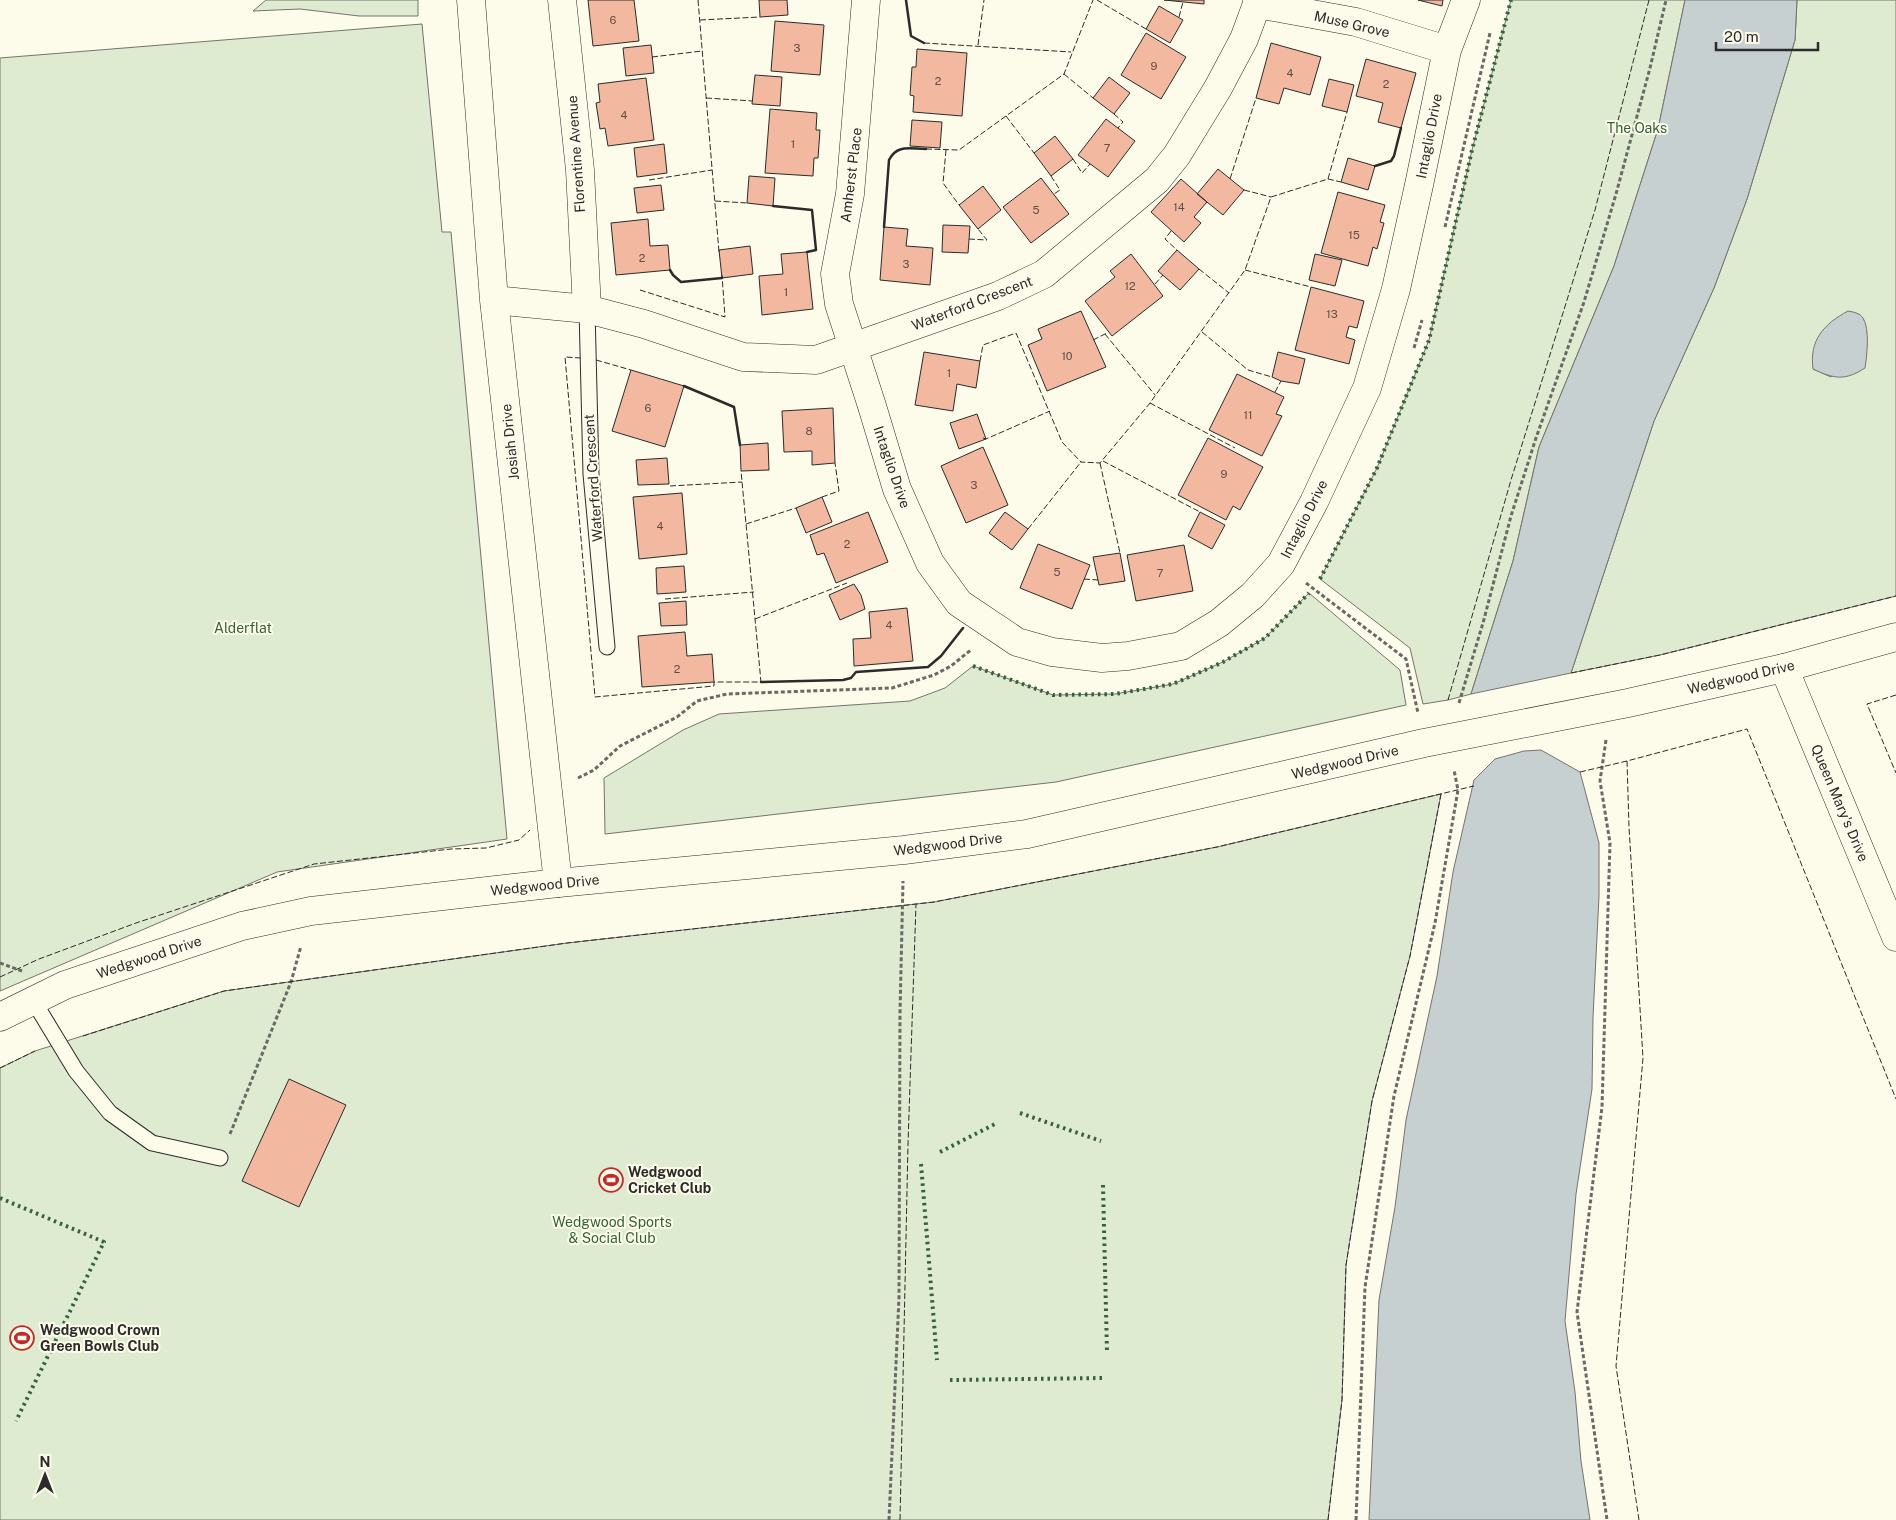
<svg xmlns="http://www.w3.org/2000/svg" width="1896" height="1520" viewBox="0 0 1896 1520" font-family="'Public Sans',sans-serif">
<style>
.green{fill:#deebd1;stroke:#74746e;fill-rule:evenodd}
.water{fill:#c7d0d0;stroke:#74746e}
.building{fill:#f2b8a0;stroke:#2b2b2b}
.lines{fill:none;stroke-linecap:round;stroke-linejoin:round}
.lane-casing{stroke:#2b2b2b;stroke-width:17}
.street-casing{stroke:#2b2b2b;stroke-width:29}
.secondary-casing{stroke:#2b2b2b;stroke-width:29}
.path{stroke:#6a6964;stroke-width:3;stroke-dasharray:4 2.5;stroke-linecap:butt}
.lane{stroke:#fdfbea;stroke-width:15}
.street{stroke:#fdfbea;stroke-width:28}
.secondary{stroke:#fdfbea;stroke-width:28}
.hedge{stroke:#34623c;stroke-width:4;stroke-dasharray:2.5 4;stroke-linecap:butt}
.fence{stroke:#2b2b2b;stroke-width:1;stroke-dasharray:6 2.5;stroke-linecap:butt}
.wall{stroke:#2b2b2b;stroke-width:2.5}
.labels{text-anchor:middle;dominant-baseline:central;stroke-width:4;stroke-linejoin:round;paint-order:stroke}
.number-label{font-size:11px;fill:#5d4e48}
.street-label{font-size:14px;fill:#2b2b2b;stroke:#fdfbea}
.park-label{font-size:14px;fill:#34623c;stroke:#fdfbea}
.poi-label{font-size:14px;font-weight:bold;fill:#2b2b2b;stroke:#fdfbea;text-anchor:start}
</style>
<rect width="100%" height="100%" fill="#fdfbea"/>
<!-- green -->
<path class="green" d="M266 0H418V16H359L300 9 253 11Z
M1511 0H1685L1658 129 1614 266 1539 447 1513 561 1471 694 1448 700 1423 704 1410 648 1320 579 1377 468 1429 340 1472 150Z
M1797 0H1896V596L1660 655 1571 673 1654 421 1714 288 1747 199 1795 40ZM1867 336 1831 377 1813 369Z
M422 24 442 232H451L507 839 277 872 0 991V58Z
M1309 593 1400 670 1406 705 1056 782 605 834 604 778 683 730 719 714 910 701 945 688 973 666 1053 695 1115 694 1173 684 1223 662 1265 638Z
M1441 794 1410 956 1372 1101 1346 1265 1342 1400 1328 1520H0V1068L35 1051 224 991 567 943 934 902 1217 847Z"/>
<!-- water -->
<path class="water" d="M1685 0H1797L1795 40 1747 199 1714 288 1654 421 1571 673 1471 694 1513 561 1539 447 1614 266 1658 129Z
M1848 311C1853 312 1860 313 1863 318 1870 329 1867 355 1865 368 1845 381 1834 379 1813 369 1809 340 1824 324 1848 311Z
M1541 750 1580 772 1599 843V896L1593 1017 1592 1089 1576 1194 1565 1321 1575 1392 1581 1461 1590 1520H1369L1379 1300 1395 1207 1406 1120 1437 976 1453 872 1474 780 1495 759 1524 751Z"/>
<!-- building -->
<path class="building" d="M588 0H634L639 41 593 46Z
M759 0H787L788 15 760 17Z
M1164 0H1204V4Z
M1418 0H1443L1442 6Z
M1159 6 1183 20 1170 43 1146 29Z
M775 21 824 25 820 75 771 71Z
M1146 33 1186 57 1161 99 1121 75Z
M1271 43 1321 57 1310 95 1284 88 1279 104 1256 98Z
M651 45 654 73 626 76 623 48Z
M917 49 967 53 962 116 913 112 914 96 910 95 912 67H916Z
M1366 59 1416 73 1401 128 1378 122 1383 103 1356 96Z
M755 75 782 77 780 106 752 104Z
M1109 77 1130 93 1114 114 1093 98Z
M646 78 654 140 608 146 605 128 600 129 596 103 600 102 598 84Z
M1329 79 1354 85 1347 112 1322 106Z
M770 109 817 113 816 130H820L818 158H814L813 176 765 173Z
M1106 119 1135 141 1108 177 1078 155Z
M912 120 942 122 940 148 910 146Z
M1055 136 1073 159 1051 176 1034 153Z
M664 144 667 173 637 177 634 148Z
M1348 158 1375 166 1368 190 1341 182Z
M1218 169 1244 190 1223 215 1197 194Z
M749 176 775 178 773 206 747 203Z
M1041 178 1069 214 1031 243 1003 207Z
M1181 179 1207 202 1194 217 1201 223 1184 242 1151 212Z
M661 185 664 210 637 213 634 188Z
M983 186 1001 210 978 229 959 205Z
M1338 192 1385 205 1380 222 1384 223 1377 249 1373 247 1368 266 1321 253Z
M648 219 650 246 668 245 670 270 616 275 611 223Z
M943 225 970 226 968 253 942 252Z
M884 227 908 229 906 246 933 248 930 285 880 280Z
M750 246 753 274 722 278 719 250Z
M1177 250 1199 269 1180 290 1158 271Z
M807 252 813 309 762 315 759 276 783 274 781 254Z
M1131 254 1163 296 1112 336 1085 301 1115 277 1110 271Z
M1315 254 1342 260 1335 286 1309 280Z
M1311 287 1364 301 1357 328 1349 326 1346 337 1355 340 1349 364 1295 350Z
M1081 311 1106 367 1047 391 1028 345 1042 339 1038 329Z
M924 352 980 361 976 388 957 384 953 411 915 405Z
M1278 352 1305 359 1299 384 1281 381 1272 377Z
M631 370 684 386 665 447 612 431Z
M1237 374 1284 397 1276 414 1282 416 1262 456 1209 430Z
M833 408 835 463 812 465V451L784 452 782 411Z
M977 414 986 439 959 449 950 423Z
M1208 438 1263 467 1240 510 1233 506 1226 520 1178 495Z
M768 443 769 470 741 471 740 445Z
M983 447 1008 505 966 523 941 466Z
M667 458 669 484 638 485 636 460Z
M682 493 687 554 639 559 633 497Z
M822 497 832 522 806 533 796 508Z
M868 512 888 562 836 583 824 553 817 555 810 535Z
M1005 512 1028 529 1012 550 989 533Z
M1200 512 1225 525 1212 549 1188 536Z
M1038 544 1090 565 1072 609 1020 588Z
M1184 545 1193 591 1136 601 1127 555Z
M1120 553 1125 581 1099 585 1093 557Z
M684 566 686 592 657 594 656 568Z
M854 584 861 595 865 609 840 620 829 595Z
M686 601 687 625 661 626 659 603Z
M907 608 913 661 854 666 853 639 871 638 869 612Z
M685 632 687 656 712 654 714 682 642 687 638 636Z
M289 1079 346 1105 299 1207 242 1181Z"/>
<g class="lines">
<!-- lane casing -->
<g class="lane-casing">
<path id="lane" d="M587 309 591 474 607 647
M33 1000 76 1071 110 1113 152 1143 220 1158"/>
</g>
<!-- street casing -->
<g class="street-casing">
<path id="street" d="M471 0 494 300 558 883
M562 0 580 170 587 309
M866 0 850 194 835 274 839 304 872 406 897 489 930 563 959 603 1017 642 1052 652 1102 658 1128 656 1181 646 1219 623 1253 595 1281 564 1314 502 1367 388 1396 289 1419 185 1447 50 1466 0
M1257 4 1356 22 1447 50
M494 300 587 309 644 324 743 357 816 360 998 296 1044 274 1157 180 1177 155 1218 88 1244 39 1257 4V0
M1784 668 1896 937"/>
</g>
<!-- secondary casing -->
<g class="secondary-casing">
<path id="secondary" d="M0 1017 65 985 242 926 311 911 558 883 904 850 1027 834 1424 743 1628 703 1784 668 1896 637"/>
</g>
<!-- path -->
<path class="path" d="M1445 227 1490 33
M1414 348 1422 320
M1306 583 1406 659 1418 713
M1459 703 1483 623 1511 516 1536 438 1584 302 1616 194 1650 68 1666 0
M1606 740 1600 781 1610 843 1602 1107 1577 1312 1607 1520
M578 778 594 770 620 746 677 717 697 701 727 694 892 688 934 675 951 666 972 649
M0 963 22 971
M230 1134 291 982 301 946
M889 1520 899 1297 900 1013 903 881
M1356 1520 1365 1287 1394 1096 1435 923 1458 790 1454 770"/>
<!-- lane -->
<use href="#lane" class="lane"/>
<!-- street -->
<use href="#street" class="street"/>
<!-- secondary -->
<use href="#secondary" class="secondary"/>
<!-- hedge -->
<path class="hedge" d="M1320 579 1377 468 1429 340 1472 150 1511 0
M973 666 1053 695 1115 694 1173 684 1223 662 1265 638 1309 593
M1020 1113 1101 1141
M940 1152 997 1123
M921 1164 937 1360
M1103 1185 1107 1352
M0 1198 104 1242 16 1421
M950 1380 1103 1378"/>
<!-- fence -->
<path class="fence" d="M698 0 719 252
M1097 0 1146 29
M1179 17 1183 2
M700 20 760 17
M924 43 1071 52
M978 45 984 0
M652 57 702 51
M1064 74 1093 98
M706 98 753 101
M1114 114 1123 122 1118 128
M1006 116 1034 153
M926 149 959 150 1064 74 1093 0
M946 150 943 183 959 205
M1073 159 1082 173 1090 164
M1051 176 1060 190 1054 194
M1230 179 1256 98
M1328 179 1347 112
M649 180 712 170
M1244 190 1271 197
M715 201 747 203
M1171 231 1165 239 1177 250
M969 239 987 240 978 229
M1199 269 1229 293
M1245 270 1311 287
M1155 284 1163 275
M640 290 725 317 722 275
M1202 332 1248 370 1272 377
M1105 334 1155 395
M1093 340 1107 333
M581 358 565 357 595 697 714 686V682H761L741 471
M596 360 631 370
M980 361 983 345 1016 333 1062 442 1081 462 1100 463 1150 403 1245 270 1271 197 1328 179 1341 182
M1275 392 1281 381
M1150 403 1235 448
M983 438 986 439 1050 411
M1103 461 1200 512
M1100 463 1120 553
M670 486 742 482
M822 497 839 491 835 463
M746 524 796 508
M1028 529 1081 462
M1084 579 1098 580
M665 599 754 592
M755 619 847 583
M1571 673 1660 655 1896 596
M1896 695 1867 704 1896 773
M1448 700 1511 480 1595 210 1649 0
M1580 772 1627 761
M0 977 39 959 136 923 314 864 451 849 486 848 519 840 530 830
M83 1036 224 991 567 943 934 902 1217 847 1474 786
M0 1068 35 1051
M900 1520 908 1144 916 904
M1328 1520 1342 1400 1346 1265 1372 1101 1410 956 1441 794
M1639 1520 1616 1366 1643 1058 1629 827 1627 761 1747 729 1896 1099"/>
<!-- wall -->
<path class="wall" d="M906 0 911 36 924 43
M1375 166 1391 161 1394 156 1401 128
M773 206 812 210 816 250 807 252
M884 227 889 160C897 144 910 149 926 149
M670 270 673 275 681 282 722 278
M684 386 734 407 740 445
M761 682 843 680 851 678 856 672 928 667 941 656 963 628"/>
</g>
<!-- icons -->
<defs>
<g id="stadium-ring" transform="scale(1.25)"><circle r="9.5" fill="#fdfbea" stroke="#c62828" stroke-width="1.5"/><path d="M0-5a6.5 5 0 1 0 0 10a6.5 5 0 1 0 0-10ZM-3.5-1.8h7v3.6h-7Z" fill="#c62828"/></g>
</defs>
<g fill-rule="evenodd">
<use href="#stadium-ring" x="611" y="1180"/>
<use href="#stadium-ring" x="22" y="1338"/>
</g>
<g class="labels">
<!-- number labels -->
<g class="number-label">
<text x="613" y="20">6</text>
<text x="797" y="48">3</text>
<text x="1154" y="66">9</text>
<text x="1290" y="73">4</text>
<text x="938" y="81">2</text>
<text x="1386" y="84">2</text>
<text x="624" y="115">4</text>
<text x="793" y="144">1</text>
<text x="1107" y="148">7</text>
<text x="1179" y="207">14</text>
<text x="1036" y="210">5</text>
<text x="1354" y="235">15</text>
<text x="642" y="258">2</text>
<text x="906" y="264">3</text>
<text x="1130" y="286">12</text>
<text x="786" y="292">1</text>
<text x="1332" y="314">13</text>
<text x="1067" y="356">10</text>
<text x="949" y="373">1</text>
<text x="648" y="408">6</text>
<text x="1248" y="415">11</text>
<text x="809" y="431">8</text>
<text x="1224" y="474">9</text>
<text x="974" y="485">3</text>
<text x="660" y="526">4</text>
<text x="847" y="544">2</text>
<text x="1057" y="572">5</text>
<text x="1160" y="573">7</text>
<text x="889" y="625">4</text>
<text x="677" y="669">2</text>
</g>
<!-- street labels -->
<g class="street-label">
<text transform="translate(1352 24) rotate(13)">Muse Grove</text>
<text transform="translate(1429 136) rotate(-79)">Intaglio Drive</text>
<text transform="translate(576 154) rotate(-94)">Florentine Avenue</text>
<text transform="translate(851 175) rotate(-83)">Amherst Place</text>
<text transform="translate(972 303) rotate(-21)">Waterford Crescent</text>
<text transform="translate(510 442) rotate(-96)">Josiah Drive</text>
<text transform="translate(892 467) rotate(71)">Intaglio Drive</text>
<text transform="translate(593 478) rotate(-94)">Waterford Crescent</text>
<text transform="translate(1304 519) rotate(-63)">Intaglio Drive</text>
<text transform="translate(1741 677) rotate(-13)">Wedgwood Drive</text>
<text transform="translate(1345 762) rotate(-13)">Wedgwood Drive</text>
<text transform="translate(1840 803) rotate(67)">Queen Mary's Drive</text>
<text transform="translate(948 844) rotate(-7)">Wedgwood Drive</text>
<text transform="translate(545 885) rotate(-6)">Wedgwood Drive</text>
<text transform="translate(149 957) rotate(-18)">Wedgwood Drive</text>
</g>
<!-- park labels -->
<g class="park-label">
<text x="1637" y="128">The Oaks</text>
<text x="243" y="628">Alderflat</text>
<text x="612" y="1222">Wedgwood Sports<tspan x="612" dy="16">&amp; Social Club</tspan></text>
</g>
<!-- poi labels -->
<g class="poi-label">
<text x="628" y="1172">Wedgwood<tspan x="628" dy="16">Cricket Club</tspan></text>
<text x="40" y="1330">Wedgwood Crown<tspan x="40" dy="16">Green Bowls Club</tspan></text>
</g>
</g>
<!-- north arrow -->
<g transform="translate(45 1475)" stroke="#fdfbea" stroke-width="4" paint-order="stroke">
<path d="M0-4L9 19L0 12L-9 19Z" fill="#2b2b2b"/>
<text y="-8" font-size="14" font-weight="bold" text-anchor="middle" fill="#2b2b2b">N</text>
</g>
<!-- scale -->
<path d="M1716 42v8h102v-8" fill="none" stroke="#2b2b2b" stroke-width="2.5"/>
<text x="1724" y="42" font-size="15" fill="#2b2b2b" stroke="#fdfbea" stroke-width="4" paint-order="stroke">20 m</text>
</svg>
